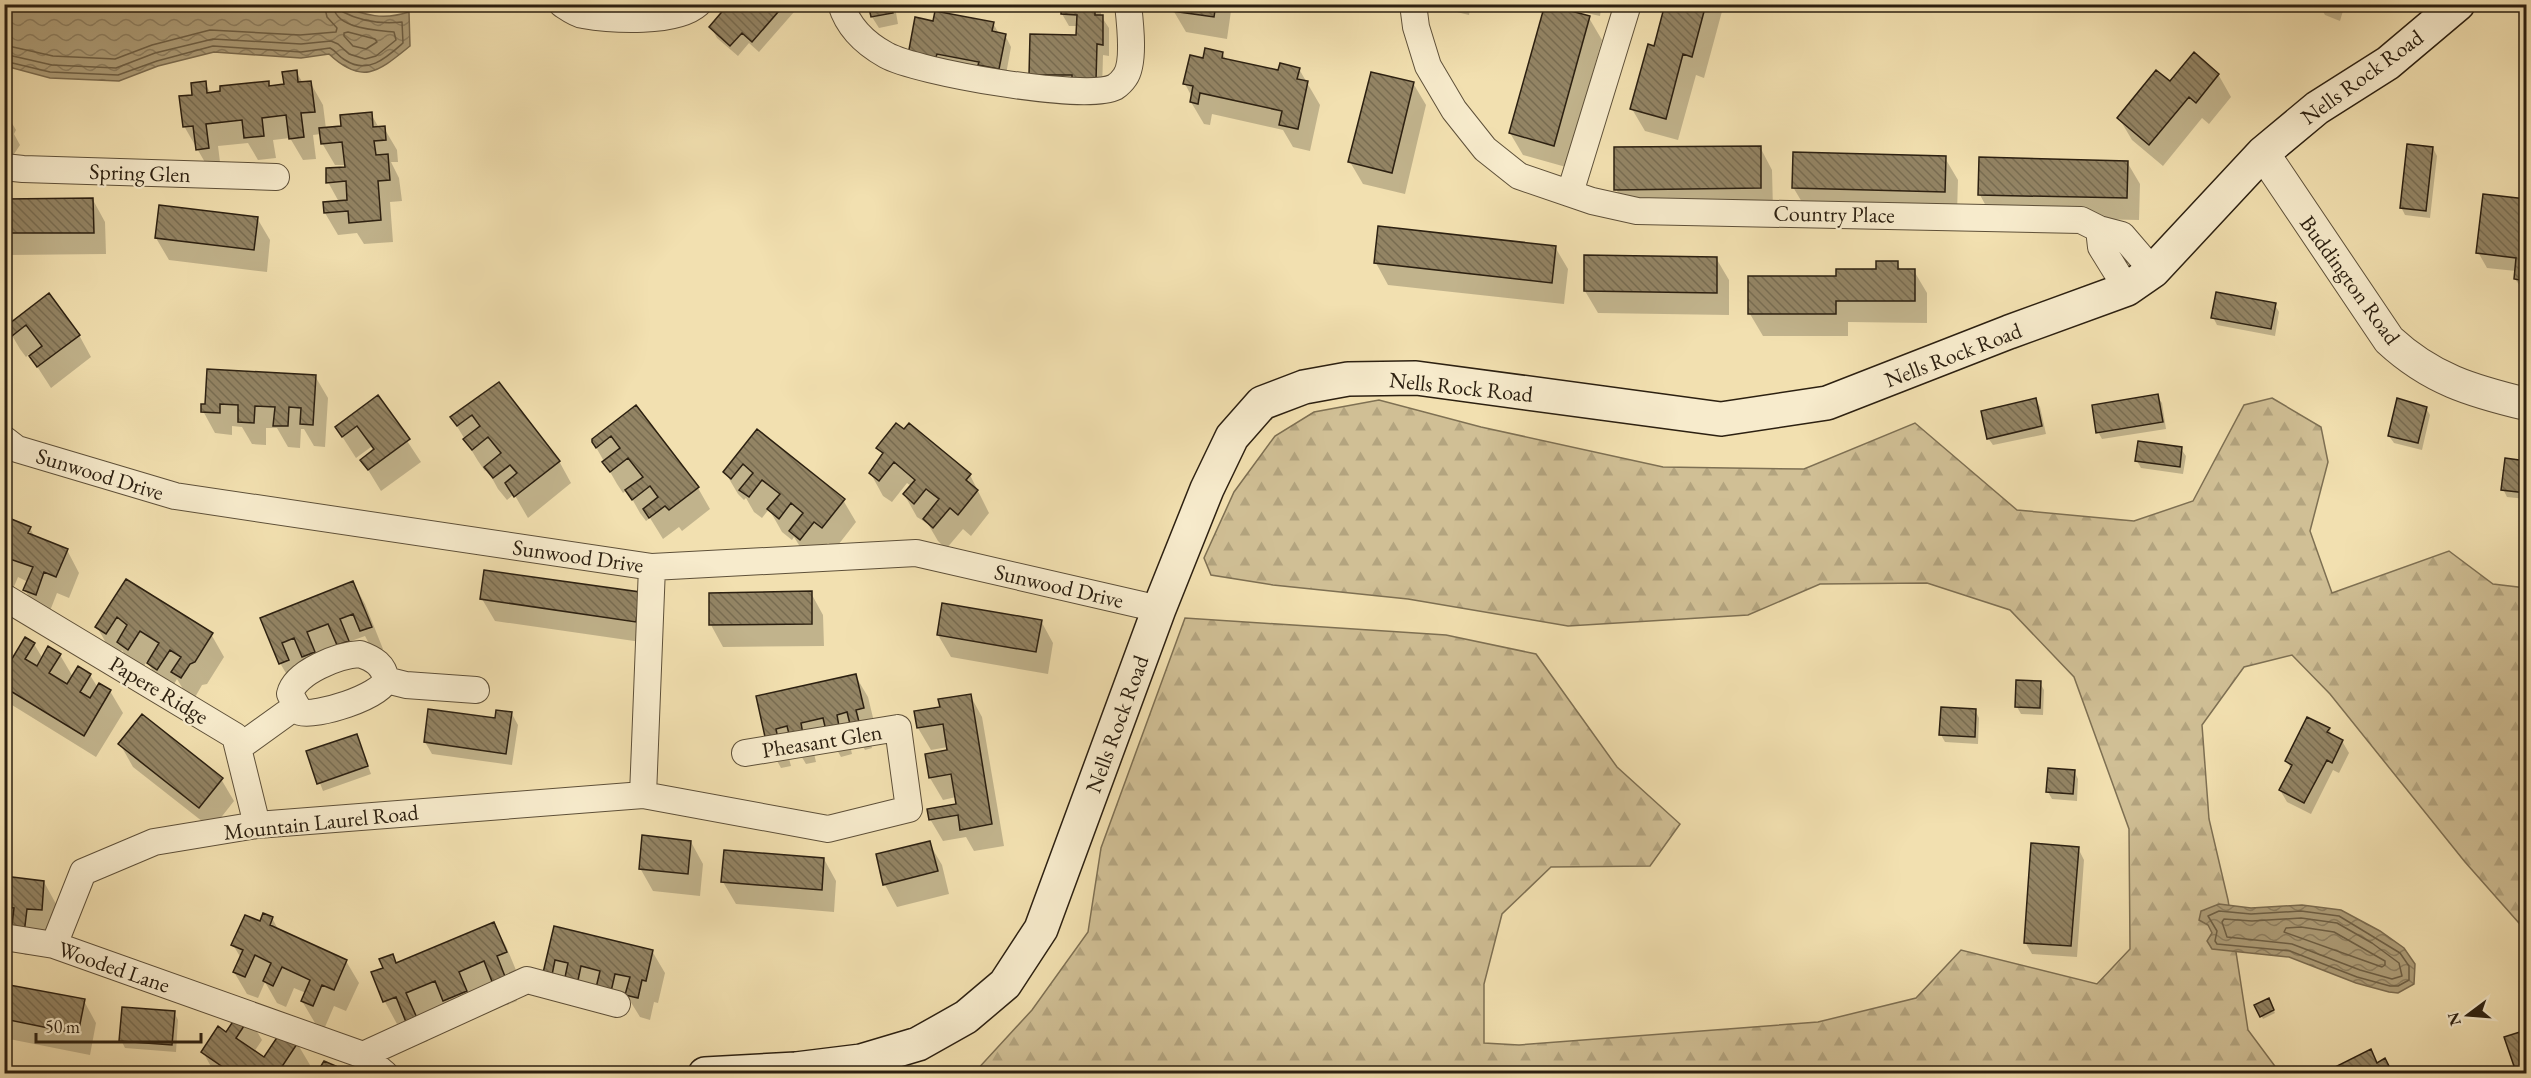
<svg xmlns="http://www.w3.org/2000/svg" width="2531" height="1078" viewBox="0 0 2531 1078" font-family="'EB Garamond',serif">
<style>
.forest{fill:url(#forest-firs);stroke:#7e7053;stroke-width:1.5}
.water{fill:url(#water-waves);stroke:#7b6c50;stroke-width:1.5}
.shadow{fill:#0003}
.lines{fill:none;stroke-linecap:round;stroke-linejoin:round}
.shore{stroke:#6e6046;stroke-width:1.5}
.building{fill:url(#building-back-hatch);stroke:#2c2011;stroke-width:1.5}
.minor-casing{stroke:#5e5039;stroke-width:28}
.tertiary-casing{stroke:#5e5039;stroke-width:34}
.secondary-casing{stroke:#2c2011;stroke-width:36}
.minor{stroke:#f7ebcc;stroke-width:26}
.tertiary{stroke:#f7ebcc;stroke-width:32}
.secondary{stroke:#f7ebcc;stroke-width:33}
.labels{text-anchor:middle;dominant-baseline:central;stroke-width:4.5;stroke-linejoin:round;paint-order:stroke}
.street-label{font-size:22px;fill:#2c2011;stroke:#f7ebcc}
</style>
<defs>
<pattern id="forest-firs" width="22" height="20" patternUnits="userSpaceOnUse" patternTransform="scale(1.5)"><rect width="22" height="20" fill="#d0bf95"/><path d="M5 1l3.5 6h-7zM16 11l3.5 6h-7z" fill="#b3a47f"/></pattern>
<pattern id="water-waves" width="16" height="10" patternUnits="userSpaceOnUse" patternTransform="scale(1.5)"><rect width="16" height="10" fill="#af9f7a"/><path d="M0 5q4-4 8 0t8 0" fill="none" stroke="#8f8163"/></pattern>
<pattern id="building-back-hatch" width="6" height="6" patternUnits="userSpaceOnUse" patternTransform="scale(1.5)"><rect width="6" height="6" fill="#938464"/><path d="M-1 5l2 2M0 0l6 6M5-1l2 2" fill="none" stroke="#786c51"/></pattern>
</defs>
<rect width="100%" height="100%" fill="#f2e0b0"/>
<filter id="stains"><feTurbulence type="fractalNoise" baseFrequency=".00333" numOctaves="4"/><feColorMatrix values="0 0 0 0 .2 0 0 0 0 .09 0 0 0 0 .02 0 0 0 .5 -.17"/></filter>
<radialGradient id="worn" r=".72"><stop offset=".6" stop-color="#630" stop-opacity="0"/><stop offset="1" stop-color="#630" stop-opacity=".3"/></radialGradient>
<!-- forest -->
<path class="forest" d="M2272 398 2321 427 2328 462 2310 531 2332 593 2449 551 2493 584 2526 588V931L2465 862 2330 694 2292 655 2244 667 2202 725 2209 819 2228 900 2248 1030 2280 1073 971 1074 975 1072 1032 1010 1088 932 1101 848 1185 618 1446 635 1536 654 1617 767 1680 824 1650 866 1551 867 1502 914 1484 984V1043L1519 1045 1818 1022 1916 998 1961 950 2097 984 2130 949 2129 829 2074 677 2010 610 1927 583 1820 584 1748 615 1568 626 1408 599 1273 585 1211 575 1204 558 1234 492 1275 436 1314 412 1379 400 1481 427 1663 467 1804 469 1915 423 2017 510 2134 521 2193 501 2244 405Z"/>
<!-- water -->
<path class="water" d="M4 5H341C365 16 384 20 409 12L410 46C379 71 363 86 329 54L301 58 214 52 158 66 119 81 50 78 5 66Z
M2219 904 2251 908 2302 905 2341 910 2380 931 2404 948 2415 964 2414 984 2398 993 2389 992 2356 983 2289 957 2212 949 2207 941 2212 933 2208 925 2199 920 2201 911Z"/>
<!-- shadow -->
<path class="shadow" d="M584 4H682V19Z
M735 4H801L759 52 749 43 738 56 717 38 711 27Z
M864 4H905L895 7 898 24 879 28 872 17 870 5Z
M1062 4H1101V16L1109 28V56L1103 55 1102 92 1030 74 1078 37V26H1069L1062 14Z
M1174 4H1232L1227 39 1186 32 1173 10Z
M1452 4H1471L1469 15 1457 12Z
M1546 4H1602L1600 16 1560 7 1559 9 1589 18 1602 40 1566 167 1523 155 1510 133Z
M1666 4H1724L1704 78 1696 75 1678 140 1645 131 1632 109 1655 48Z
M2319 4H2345L2340 21 2325 15Z
M917 19 934 23H993L999 34 1005 35 1011 47 1005 80 941 71Z
M1222 53 1227 61 1279 72 1299 69 1320 105 1310 151 1293 147 1283 130 1212 114 1210 125 1204 124 1191 102 1192 97 1185 84 1204 60Z
M296 72 303 83 310 82 323 105 326 129 342 127 371 114 379 128H384L397 150 398 162H391L399 178 402 201 390 202 393 242 364 244 357 233 338 235 325 213 339 202 328 182 346 168V165H335L322 143 321 134 313 135 316 159 303 160 290 138 273 140 276 158 258 160 248 143 218 146 221 170 210 171 184 126 194 96 205 83 211 94 268 82 271 87 285 85Z
M2218 74 2231 97 2209 124 2202 118 2163 166 2132 140 2119 118 2170 84Z
M1413 83 1426 105 1405 194 1363 184 1350 162Z
M4 110 16 130 14 134 20 145 4 169Z
M1760 147 1772 170 1773 210 1628 211 1616 189Z
M2433 148 2437 156 2430 218 2405 215 2401 207Z
M1945 158 1958 180 1957 213 1806 209 1793 187Z
M2127 162 2140 184 2139 220 1992 217 1980 195Z
M2485 195 2526 200V294L2515 279 2516 271 2487 268 2478 252Z
M4 200H93L105 222 106 254 8 255 4 249Z
M257 218 270 240 267 272 169 260 156 238Z
M1555 247 1568 269 1564 304 1388 285 1376 263Z
M1586 256 1716 258 1729 280V315L1598 313 1585 291Z
M1897 263 1901 271H1914L1927 293V323L1848 322V336H1763L1750 314 1838 278 1877 271Z
M48 296 79 335 91 357 51 388 29 354 26 357 20 349 7 327Z
M2275 305 2279 312 2275 336 2217 325 2213 317Z
M315 376 328 398 325 447 314 446 304 429H301L300 448 288 447 277 428H266V445L252 444 242 427 232 426V435L215 433 203 411V405Z
M498 384 559 461 571 483 528 518 514 494 507 500 498 489 487 469 485 471 478 461 452 418Z
M2157 396 2162 403 2166 429 2102 439 2098 432Z
M378 397 421 462 381 491 362 460 374 451 371 447 356 458 336 427Z
M2036 400 2040 407 2046 434 1993 445 1988 438Z
M635 407 698 488 710 509 682 531 679 527 663 539 650 518 646 521 640 513 627 490 623 493 617 484 593 442Z
M2426 408 2430 415 2422 450 2394 443 2389 436Z
M910 425 970 475 989 513 971 536 963 529 946 549 938 541 928 524 917 517 904 494 911 486 907 483 892 502 883 496 871 474 883 455 878 448 904 431Z
M758 431 843 500 856 522 835 549 828 543 813 561 804 553 794 537 792 540 782 532 769 509 762 518 754 512 746 498 744 500 738 494 725 472Z
M2181 449 2186 456 2183 474 2141 468 2137 461Z
M2506 460 2526 463V499L2507 497 2503 489Z
M4 518 30 528 35 538 67 550 79 573 69 598 57 593 48 616 38 612 25 590 28 582 18 577 10 596 4 594Z
M127 581 211 634 224 657 207 684 202 685 194 699 186 694 177 679 170 691 161 685 147 661 141 671 131 665 122 650 119 655 110 650 97 627Z
M353 582 365 604 383 649 374 653 365 636 351 641 360 663 305 660 294 665 300 682 293 685 280 663 262 618Z
M639 593 648 643 495 621 482 599Z
M811 593 823 615 824 646 723 647 711 625Z
M1041 621 1053 643 1048 674 951 657 938 635Z
M34 644 43 659 60 655 73 677 90 675 98 688 110 691 123 713 96 757 12 705 4 692V675Z
M855 675 868 697 876 730 868 732 872 748 865 750 857 735 848 737 852 754 841 757 832 741 812 745 816 762 806 764 797 749 787 751 791 766 781 768 769 746 757 698Z
M2040 683 2044 690 2043 715 2021 714 2017 707Z
M970 695 982 717 1004 846 974 851 966 837 943 841 930 819 958 805 956 797 943 800 930 778 949 752 948 747 931 750 918 728 915 712 942 708Z
M1975 710 1979 718 1978 744 1945 742 1941 735Z
M512 714 518 725 512 765 432 754 425 742Z
M2329 729 2333 737 2342 741 2349 753 2339 773 2333 770 2311 814 2287 802 2280 790 2291 769 2287 761Z
M357 736 371 774 323 791 308 752Z
M120 744 221 779 234 801 212 829 133 767Z
M2074 771 2078 779 2077 801 2052 799 2048 792Z
M691 842 703 864 700 896 653 891 640 868Z
M929 843 942 865 949 894 897 907 885 885Z
M2078 848 2084 860 2077 957 2032 954 2025 942Z
M824 859 836 881 834 912 736 904 723 882Z
M4 878 44 882 56 904 54 932 39 931 36 955H25L12 932 4 927Z
M272 918 279 931 346 961 359 983 346 1011 334 1006 325 1027 315 1023 302 1001 306 993 294 988 286 1007 277 1003 265 982 258 998 247 994 234 972 241 958 233 945 261 923Z
M494 924 506 946 518 975 508 979 517 1001 507 1005 495 984 418 1015 428 1041 420 1044 407 1020 397 1024 385 1002 373 973Z
M555 928 652 951 665 973 658 1003 654 1002 650 1020 640 1017 627 996 622 1017 609 1014 545 972Z
M4 985 84 1001 96 1023 90 1055 4 1038Z
M2268 1000 2275 1013 2263 1019 2256 1005Z
M174 1012 178 1020 176 1052 125 1048 121 1040Z
M249 1018 262 1040 254 1052 265 1059 297 1043 310 1065 304 1074H215L203 1052Z
M2526 1032V1074H2518L2506 1038Z
M325 1063 335 1067 339 1074H318Z"/>
<g class="lines">
<!-- shore -->
<path class="shore" d="M348 32 375 39 377 42 366 49 353 46 344 36V33Z
M4 45 53 56 115 59 152 45 210 30 300 35 336 32 337 28 327 17 324 4
M4 54 52 65 116 68 155 53 213 39 301 44 331 41 338 44 349 54 365 59 376 56 396 40 394 32C375 30 334 29 333 4
M4 61 50 72 118 75 157 61 213 46 301 52 330 48C336 51 339 57 345 60 368 75 386 58 403 43L402 22C381 24 362 22 343 12L340 4
M2219 911 2251 914 2301 911 2339 916 2400 953 2409 966V980L2398 986H2390L2357 977 2290 951 2217 944 2215 941 2217 931 2208 916Z
M2301 918 2337 923 2372 943 2399 963 2402 976 2392 979 2360 970 2292 944 2227 937 2222 922 2224 919 2252 921Z
M2301 927 2334 932 2385 961V965L2382 967 2284 932 2286 928Z"/>
</g>
<!-- building -->
<path class="building" d="M733 4H785L752 42 742 33 730 46 709 27 726 7 729 9Z
M868 4H891L893 13 871 17Z
M1061 4H1095V15H1103V45L1097 44 1096 81 1072 80V75H1029L1030 34 1076 35 1077 15 1061 14Z
M1173 4H1216L1214 17 1172 11Z
M1545 4 1590 16 1554 146 1509 133Z
M1665 4H1706L1692 57 1683 54 1666 119 1630 109 1648 44 1654 46Z
M935 11 994 22 992 31 1006 34 999 69 978 65 979 62 937 54 935 60 908 55 915 17 933 21Z
M1205 48 1223 52 1222 58 1278 70 1280 63 1300 68 1297 79 1308 81 1298 129 1279 125 1282 111 1200 93 1198 104 1190 102 1193 86 1183 84 1190 55 1203 58Z
M2194 52 2219 74 2196 103 2189 97 2149 145 2117 118 2156 70 2170 81Z
M297 70 298 82 311 81 315 112 301 113 304 137 289 139 286 115 262 118 264 136 244 138 242 120 206 124 209 148 196 150 193 126 183 127 179 96 192 95 191 83 206 81 207 93 220 91V86L269 81V86L284 84 282 72Z
M1371 72 1414 82 1392 173 1348 162Z
M372 112 373 127 385 126 386 140 374 141 376 155 388 154 390 180 378 181 381 220 349 223 348 211 324 213 323 202 347 200 346 181 326 183V168L345 167 342 142 321 144 319 128 341 126 340 115Z
M2407 144 2433 147 2426 211 2400 208Z
M1761 146V188L1614 190V147Z
M1793 152 1946 156 1945 192 1792 188Z
M1979 157 2128 161 2127 198 1978 195Z
M2483 194 2526 199V281L2514 279 2516 258 2476 253Z
M93 198 94 233H4V199Z
M159 205 258 217 254 250 155 238Z
M1378 226 1556 246 1552 283 1374 263Z
M1584 255 1717 257V293L1584 291Z
M1876 261H1898V269H1915V301H1836V314H1748V276H1836V269H1876Z
M2216 292 2276 303 2271 329 2211 318Z
M49 293 80 335 37 367 29 356 42 346 26 325 12 336 5 327Z
M207 369 316 375 313 425 300 424 301 408 289 407 288 426H273L275 407 255 406 254 423 238 422V405L220 404V413L201 412V404H205Z
M499 382 560 461 514 497 505 483 517 473 510 465 493 478 484 467 501 453 488 437 472 450 463 439 480 426 472 415 457 426 450 417Z
M2158 394 2163 422 2096 433 2092 405Z
M378 395 410 439 368 470 360 460 374 449 357 426 342 437 335 427Z
M2036 398 2042 426 1987 439 1981 411Z
M2397 398 2427 407 2418 443 2388 436Z
M636 405 699 487 669 510 665 506 649 518 643 509 658 497 650 486 632 500 625 490 643 477 628 458 610 472 602 462 620 448 611 436 596 448 592 442V439Z
M896 423 904 429 909 423 971 474 966 480 978 490 958 515 950 508 933 528 923 519 939 499 926 489 914 504 903 494 915 480 894 462 879 481 869 473 883 453 876 448Z
M757 429 845 499 822 528 814 522 800 540 789 531 803 513 791 503 779 519 767 509 780 494 762 480 749 497 739 490 753 473 743 464 731 479 723 472Z
M2138 441 2182 447 2180 467 2135 461Z
M2505 458 2526 461V493L2501 490Z
M4 516 31 527 28 533 68 549 56 577 44 572 36 595 23 590 33 567 4 557Z
M484 570 640 592 636 622 480 599Z
M126 579 213 633 195 662 190 664 181 678 171 672 181 657 170 650 157 670 147 663 159 643 140 631 128 650 117 642 127 625 117 617 106 634 95 627Z
M353 581 372 627 360 631 353 614 340 619 349 641 337 645 328 624 307 632 315 652 302 657 294 638 282 643 289 660 279 664 260 618Z
M812 591V624L709 625V593Z
M942 603 1042 620 1036 652 937 635Z
M25 637 35 643 25 659 37 666 48 646 61 654 49 673 67 684 78 666 91 674 80 692 90 698 99 683 111 690 84 736 4 687V672Z
M856 674 864 708 856 710 860 726 851 728 847 712 837 715 840 732 827 735 823 718 801 723 804 740 791 742 787 726 776 729 779 744 767 746 756 696Z
M2016 680 2041 681 2040 708 2015 707Z
M971 694 992 824 960 830 958 815 929 820 927 809 956 804 951 774 929 778 925 754 947 750 943 724 917 728 914 711 940 707 938 699Z
M1941 707 1976 709 1975 737 1939 735Z
M428 709 495 718 496 710 512 712 506 754 424 742Z
M142 714 223 778 199 808 118 744Z
M2307 717 2330 728 2327 732 2343 740 2332 763 2327 760 2304 803 2279 790 2292 765 2285 761Z
M357 734 368 766 317 784 306 751Z
M2048 768 2075 770 2073 794 2046 792Z
M642 835 691 841 688 874 639 869Z
M930 841 938 871 883 885 876 854Z
M2031 843 2079 847 2071 946 2024 943Z
M724 850 824 858 822 890 721 882Z
M4 876 44 881 42 910 27 909 24 934 11 933 14 908 4 907Z
M263 913 273 917 270 925 347 960 334 990 322 985 313 1006 301 1001 310 980 282 967 273 986 263 981 271 963 255 955 245 977 233 972 243 950 231 945 245 915 260 921Z
M494 922 507 952 497 956 506 979 493 984 484 961 459 972 467 991 443 1001 435 981 406 993 417 1018 406 1022 396 997 383 1002 371 972 383 968 379 959 393 954 396 963Z
M554 926 653 950 646 981 642 980 638 998 625 995 630 977 615 974 610 996 595 992 600 971 581 966 577 985 564 982 568 963 555 960 552 975 543 973Z
M4 984 85 999 78 1034 4 1019Z
M2269 998 2274 1010 2260 1017 2254 1005Z
M122 1007 175 1011 172 1045 119 1041Z
M240 1011 250 1017 236 1038 264 1057 282 1030 299 1041 281 1068 290 1074H233L201 1052 218 1026 226 1032Z
M2526 1030V1069L2516 1072 2504 1037Z
M2371 1049 2377 1063 2385 1058 2393 1074H2326L2325 1072Z
M324 1061 336 1066 331 1074H316Z"/>
<g class="lines">
<!-- minor casing -->
<g class="minor-casing">
<path id="minor" d="M562 4C568 8 576 14 583 15 612 20 676 24 698 4
M841 4C848 27 866 44 886 55 916 72 1086 102 1115 87 1118 85 1123 80 1125 77 1135 63 1130 22 1128 4
M1413 4 1416 27 1428 66 1454 110 1485 149 1519 176 1592 201 1637 211 2081 220 2099 229 2122 235 2153 271
M4 167 23 169 276 177
M1570 193 1628 4
M2099 229 2101 247 2127 289
M4 439 17 449 175 496 652 567 916 553 1159 609
M4 597 235 736 257 825
M360 654C374 659 384 665 386 680 380 697 316 717 300 712L290 694C295 672 339 655 360 654Z
M386 680 406 685 476 690
M238 748 295 707
M643 795 652 567
M4 937 54 945 363 1055 385 1074
M54 945 83 872 154 842 257 825 643 795 828 829 909 809 898 728 745 753
M363 1055 527 980 617 1004"/>
</g>
<!-- tertiary casing -->
<g class="tertiary-casing">
<path id="tertiary" d="M2263 153 2389 340C2431 379 2472 391 2526 404"/>
</g>
<!-- secondary casing -->
<g class="secondary-casing">
<path id="secondary" d="M705 1074 796 1069 861 1061 918 1044 966 1017 1005 984 1041 929 1159 609 1207 489 1232 437 1262 403 1304 387 1348 379 1416 378 1721 419 1827 403 2009 332 2127 289 2153 271 2263 153 2317 108 2388 63 2458 4"/>
</g>
<!-- minor -->
<use href="#minor" class="minor"/>
<!-- tertiary -->
<use href="#tertiary" class="tertiary"/>
<!-- secondary -->
<use href="#secondary" class="secondary"/>
</g>
<g class="labels">
<!-- street labels -->
<g class="street-label">
<text transform="translate(2362 77) rotate(-36)">Nells Rock Road</text>
<text transform="translate(140 173) rotate(2)">Spring Glen</text>
<text transform="translate(1834 214) rotate(1)">Country Place</text>
<text transform="translate(2350 280) rotate(54)">Buddington Road</text>
<text transform="translate(1953 355) rotate(-21)">Nells Rock Road</text>
<text transform="translate(1461 387) rotate(6)">Nells Rock Road</text>
<text transform="translate(100 474) rotate(17)">Sunwood Drive</text>
<text transform="translate(578 556) rotate(8)">Sunwood Drive</text>
<text transform="translate(1059 586) rotate(13)">Sunwood Drive</text>
<text transform="translate(159 690) rotate(31)">Papere Ridge</text>
<text transform="translate(1117 724) rotate(-70)">Nells Rock Road</text>
<text transform="translate(822 741) rotate(-9)">Pheasant Glen</text>
<text transform="translate(321 822) rotate(-6)">Mountain Laurel Road</text>
<text transform="translate(114 967) rotate(19)">Wooded Lane</text>
</g>
</g>
<!-- margin -->
<rect width="2531" height="1078" fill="none" stroke="#f2e0b0" stroke-width="24"/>
<rect x="6" y="6" width="2519" height="1066" fill="none" stroke="#2c2011" stroke-width="3"/>
<rect x="12" y="12" width="2507" height="1054" fill="none" stroke="#2c2011" stroke-width="1.5"/>
<!-- north arrow -->
<g transform="translate(2468 1015) rotate(254)" stroke="#f7ebcc" stroke-width="4.5" paint-order="stroke">
<path d="M0-4.5L10 22L0 15L-10 22Z" fill="#2c2011"/>
<text y="-9" font-size="16" font-weight="bold" text-anchor="middle" fill="#2c2011">N</text>
</g>
<!-- scale -->
<path d="M36 1033v9h165v-9" fill="none" stroke="#2c2011" stroke-width="3"/>
<text x="45" y="1033" font-size="18" fill="#2c2011" stroke="#f7ebcc" stroke-width="4.5" paint-order="stroke">50 m</text>
<rect width="100%" height="100%" filter="url(#stains)"/>
<rect width="100%" height="100%" fill="url(#worn)"/>
</svg>
